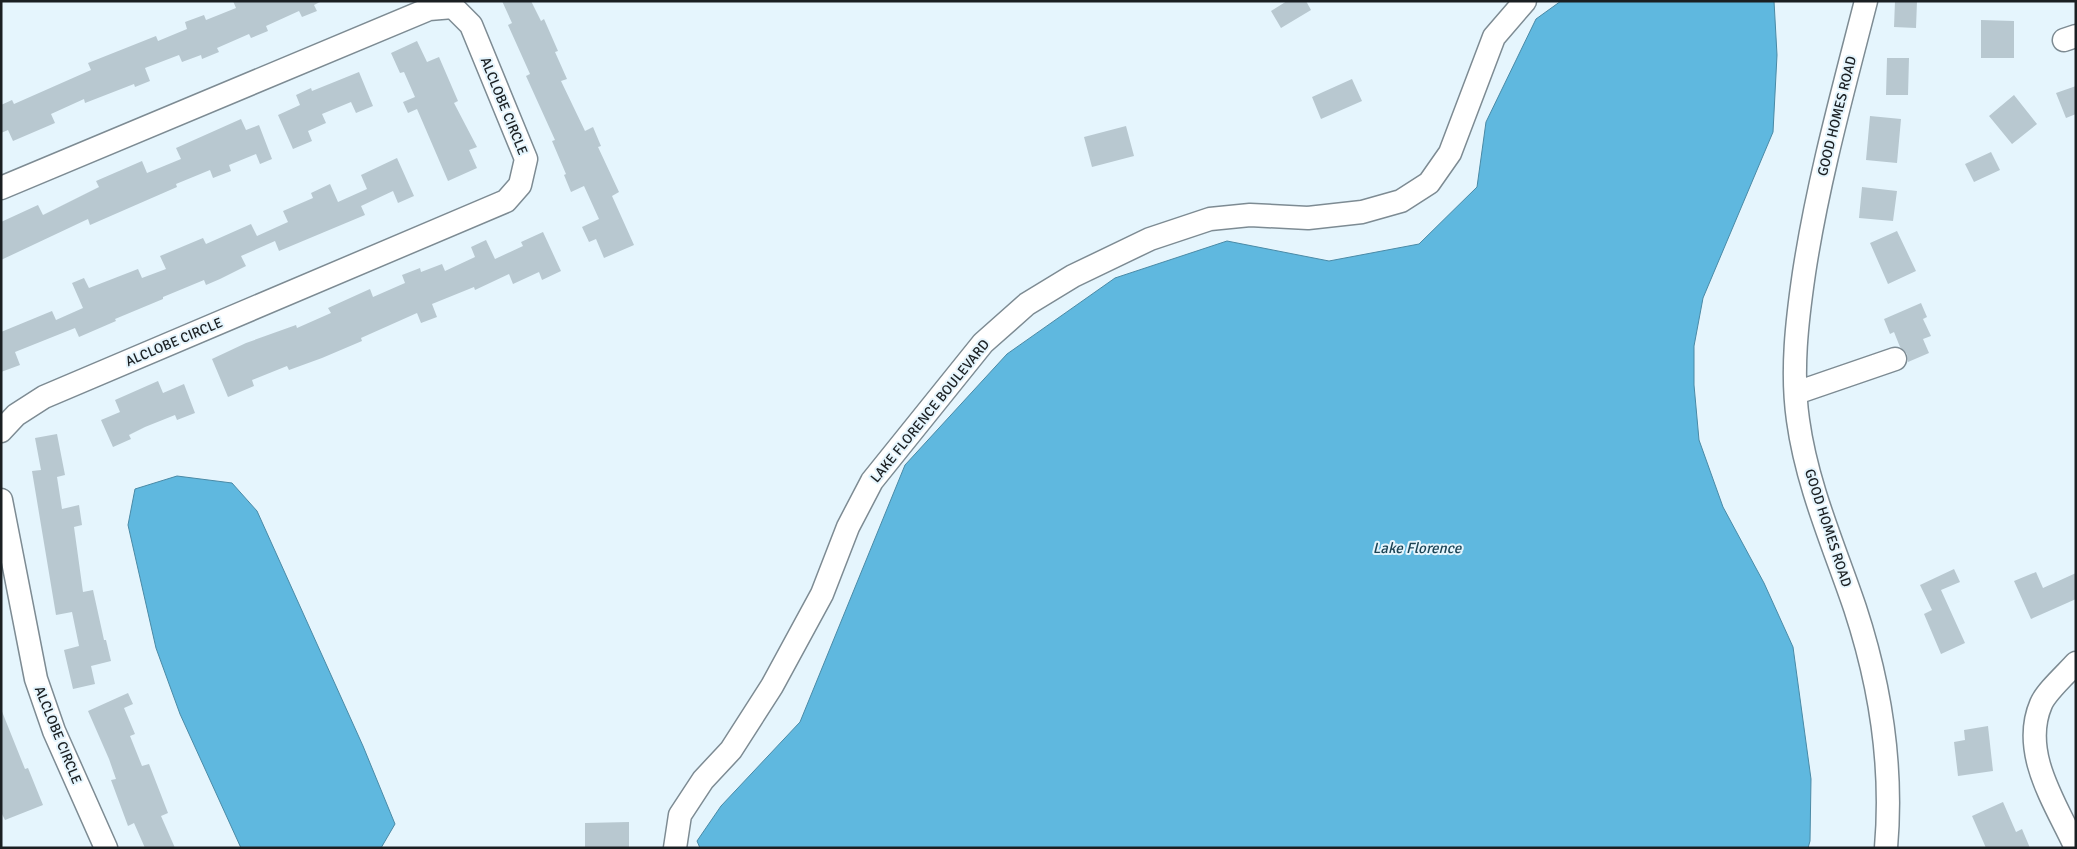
<svg xmlns="http://www.w3.org/2000/svg" width="2077" height="849" viewBox="0 0 2077 849" font-family="Signika,sans-serif">
<style>
.water{fill:#5fb8df;stroke:#4a8aa6}
.building{fill:#b8c8d0}
.lines{fill:none;stroke-linecap:round;stroke-linejoin:round}
.minor-casing{stroke:#7d8b93;stroke-width:25}
.minor{stroke:#fff;stroke-width:22}
.labels{text-anchor:middle;dominant-baseline:central;stroke-width:4;stroke-linejoin:round;paint-order:stroke}
.street-label{font-size:14px;fill:#1a1f22;stroke:#e5f5fd}
.water-label{font-size:15px;font-style:italic;fill:#1c4455;stroke:#e5f5fd}
</style>
<rect width="100%" height="100%" fill="#e5f5fd"/>
<!-- water -->
<path class="water" d="M1561 1H1774L1777 55 1773 132 1703 298 1694 346V385L1699 440 1723 507 1764 583 1793 647 1811 779 1810 841 1808 848H700L697 841 721 806 800 722 905 465 1007 354 1115 278 1227 241 1329 261 1419 244 1477 187 1486 122 1536 19Z
M177 476 232 483 257 511 363 746 395 824 381 848H241L180 714 156 648 128 525 135 489Z"/>
<!-- building -->
<path class="building" d="M233 1H322L314 5 317 11 302 17 299 11 266 26 268 31 251 38 249 34 217 48 219 52 202 59 201 55 182 62 179 55 145 68 150 81 135 87 134 84 85 103 84 99 51 114 55 123 13 141 8 130 1 133V105L12 100 14 104 91 70 88 63 156 36 158 41 187 29 185 22 204 15 206 20 236 8Z
M502 1H531L541 21 544 19 558 51 555 52 567 79 561 81 585 131 593 127 601 146 598 147 619 192 612 196 634 245 604 258 596 239 589 242 582 227 599 219 584 186 571 192 564 175 566 174 552 141 555 140 526 76 530 74 508 25 512 23Z
M1287 1H1306L1311 10 1281 28 1271 11Z
M1895 1H1917L1916 28 1894 27Z
M1981 20 2014 21V58H1981Z
M417 41 427 62 439 57 458 101 454 103 477 147 469 150 477 168 448 181 417 109 408 113 403 102 415 97 404 72 400 73 391 53Z
M1887 58H1909L1908 95H1886Z
M359 72 373 106 356 113 351 102 322 114 326 123 308 131 312 141 293 149 278 115 300 105 296 95 311 88 312 91Z
M1352 79 1362 101 1321 119 1312 97Z
M2076 86V114L2066 118 2056 93Z
M2014 95 2037 124 2012 144 1989 116Z
M1870 116 1901 119 1897 163 1866 160Z
M241 119 246 130 259 125 272 159 260 164 256 154 229 165 231 171 213 178 210 170 176 184 177 187 90 225 88 219 1 260V222L38 205 43 215 99 187 96 181 142 161 147 173 181 159 176 148Z
M1126 126 1134 156 1092 167 1084 137Z
M1991 152 2000 170 1974 182 1965 164Z
M397 158 414 196 398 203 393 191 361 206 365 215 279 251 275 241 241 256 246 266 220 279 206 285 204 280 163 297V299L115 319 116 321 79 337 75 328 15 352 20 365 1 372V332L52 311 56 320 83 308 72 283 84 278 89 288 138 269 142 278 166 269 160 256 203 238 206 244 251 224 257 236 288 222 283 211 313 198 311 193 330 184 338 202 367 189 361 175Z
M1862 187 1897 191 1893 221 1859 218Z
M1897 231 1916 271 1888 284 1870 243Z
M543 232 561 271 542 280 539 272 513 284 509 274 475 290 474 287 432 304 437 317 421 323 417 313 361 338 362 341 322 358 289 370 287 366 252 380 254 386 228 397 212 359 246 343 296 325 297 328 331 313 328 308 370 289 373 297 405 283 402 275 420 268 421 272 442 264 445 271 475 257 471 247 486 240 495 259 523 246 521 242Z
M1921 303 1927 317 1923 319 1931 336 1923 339 1929 353 1908 362 1907 354 1900 347 1894 332 1890 334 1884 319Z
M158 381 163 393 184 384 195 413 177 420 175 415 145 427 129 435 131 439 113 447 101 420 120 412 115 400Z
M57 434 65 475 57 477 62 509 79 505 82 525 74 527 83 592 93 590 104 640H106L111 661 91 666 95 684 73 689 64 650 79 646 72 612 56 615 32 471 41 470 35 438Z
M1954 569 1960 582 1941 590 1965 643 1941 654 1924 614 1932 610 1920 585Z
M2036 572 2043 588 2076 573V599L2031 619 2014 581Z
M128 693 133 704 124 708 135 734 130 736 142 766 149 764 168 813 161 816 175 848H145L134 823 128 826 111 780 116 779 109 759 88 711Z
M1 709 25 769 28 768 43 805 5 820 1 812Z
M1988 726 1993 771 1958 776 1954 742 1965 740 1964 730Z
M2003 802 2016 832 2022 829 2030 848H1986L1972 816Z
M629 822V848H585V823Z"/>
<g class="lines">
<!-- minor casing -->
<g class="minor-casing">
<path id="minor" d="M1866 1C1843 91 1818 181 1804 273 1797 321 1791 371 1798 420 1807 486 1834 546 1855 608 1880 684 1893 767 1886 848
M2064 40 2076 36
M1 188 429 9 453 7 471 25 526 159 520 185 506 201 44 397 16 415 1 431
M1796 393 1895 359
M1 500 36 679 54 731 106 848
M675 848 680 815 703 780 731 750 772 686 822 594 848 527 872 481 983 343 1027 304 1073 276 1150 239 1210 219 1250 215 1308 218 1362 212 1401 201 1429 183 1450 153 1494 37 1525 1
M2076 848C2056 804 2020 753 2041 704 2046 692 2066 674 2076 663"/>
</g>
<!-- minor -->
<use href="#minor" class="minor"/>
</g>
<g class="labels">
<!-- street labels -->
<g class="street-label">
<text transform="translate(504 106) rotate(68)">ALCLOBE CIRCLE</text>
<text transform="translate(1837 116) rotate(-76)">GOOD HOMES ROAD</text>
<text transform="translate(174 342) rotate(-23)">ALCLOBE CIRCLE</text>
<text transform="translate(930 411) rotate(-51)">LAKE FLORENCE BOULEVARD</text>
<text transform="translate(1828 528) rotate(72)">GOOD HOMES ROAD</text>
<text transform="translate(58 735) rotate(68)">ALCLOBE CIRCLE</text>
</g>
<!-- water labels -->
<g class="water-label">
<text x="1417" y="548">Lake Florence</text>
</g>
</g>
<!-- border -->
<rect width="2077" height="849" fill="none" stroke="#1a1f22" stroke-width="5"/>
</svg>
